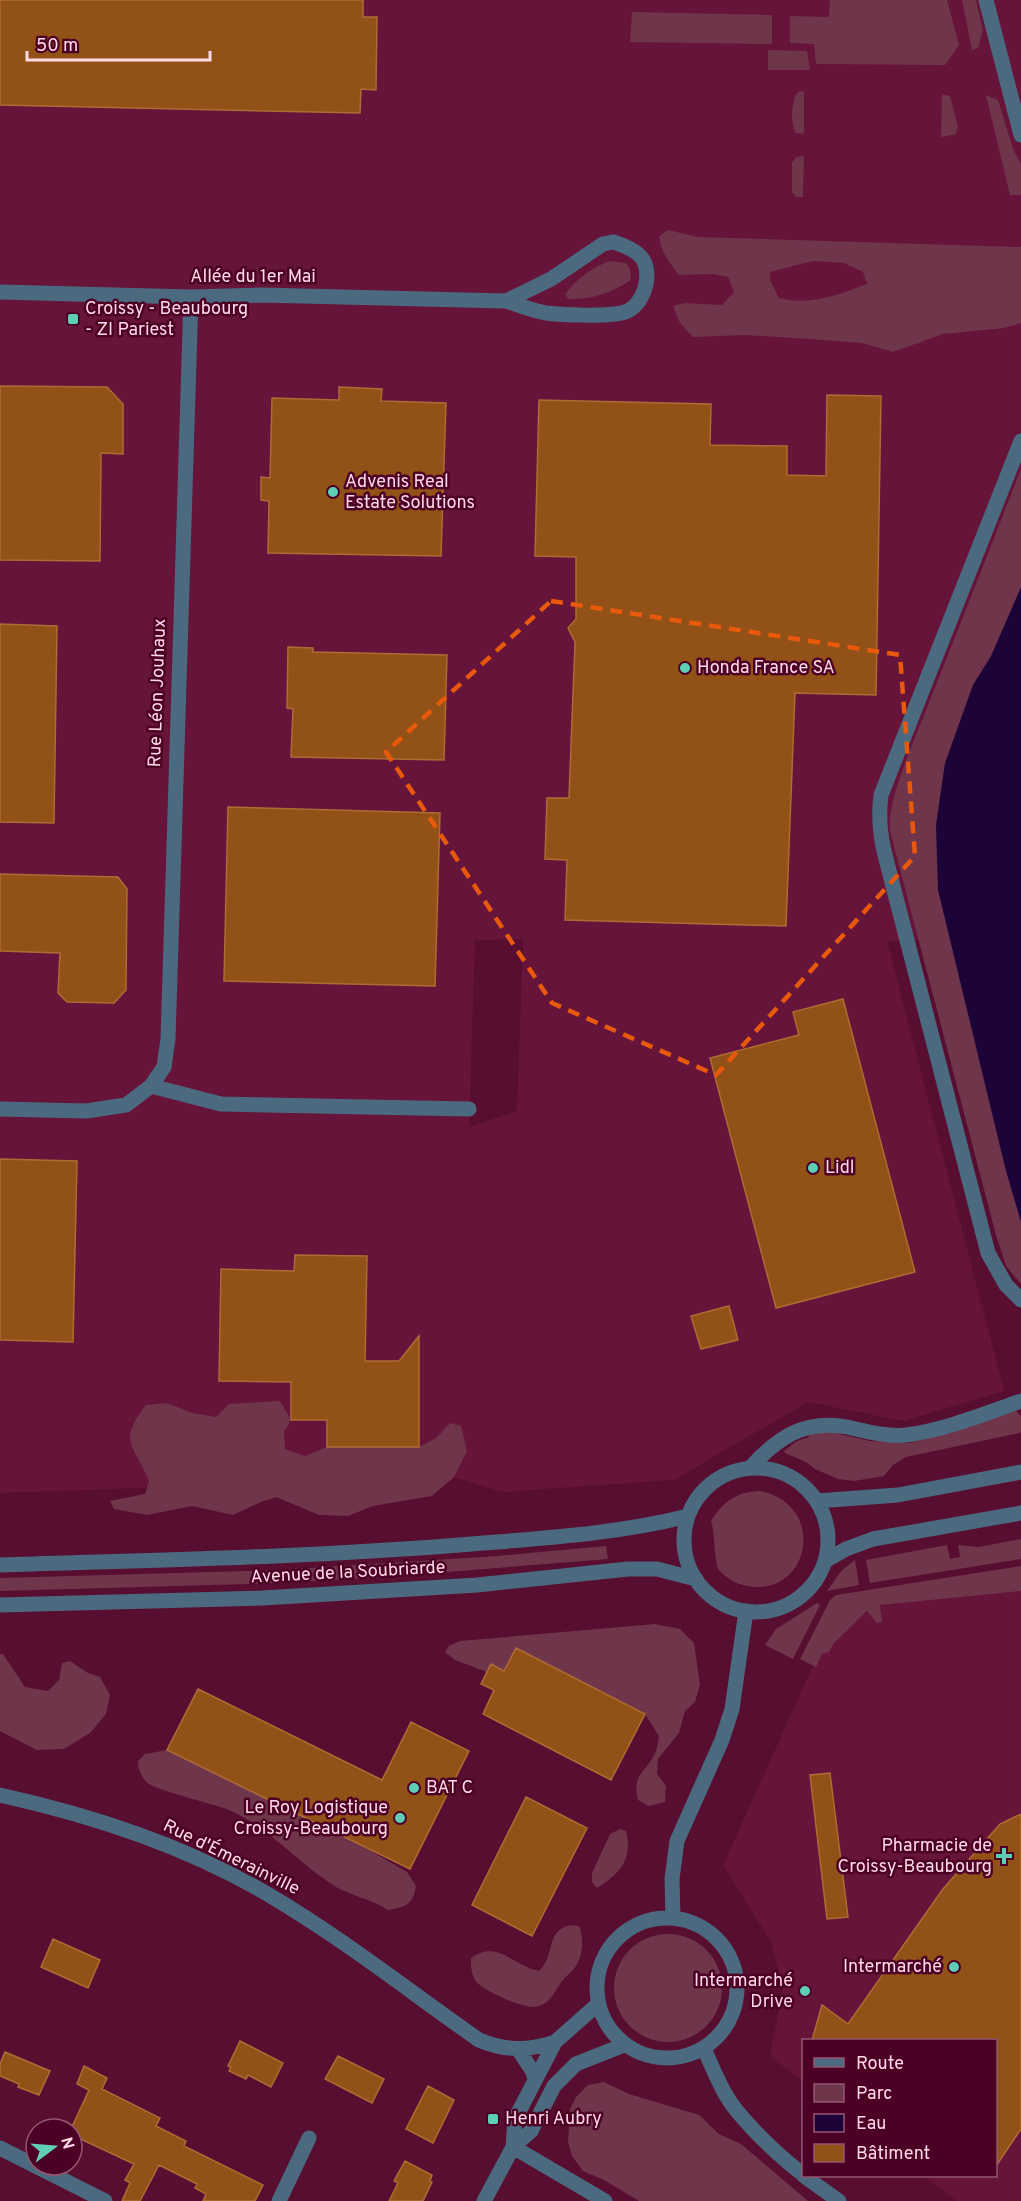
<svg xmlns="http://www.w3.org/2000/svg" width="1021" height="2201" viewBox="0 0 1021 2201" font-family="Overpass,sans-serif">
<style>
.built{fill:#661439;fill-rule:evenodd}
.green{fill:#6f354b;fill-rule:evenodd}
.water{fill:#1c0439}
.building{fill:#925217;stroke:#ae6c35;stroke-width:1.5}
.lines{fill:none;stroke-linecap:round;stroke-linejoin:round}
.minor{stroke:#4b6a7f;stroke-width:15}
.tertiary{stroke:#4b6a7f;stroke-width:15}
.marked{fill:none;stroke:#e8590c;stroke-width:4.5;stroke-dasharray:12 8;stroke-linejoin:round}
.poi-dot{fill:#5eceb7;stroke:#4c0026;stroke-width:2}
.labels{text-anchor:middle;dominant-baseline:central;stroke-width:5;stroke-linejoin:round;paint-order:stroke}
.street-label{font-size:18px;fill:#ffd9e5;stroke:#4c0026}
.poi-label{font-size:18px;fill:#ffd9e5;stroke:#4c0026;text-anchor:start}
</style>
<rect width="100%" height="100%" fill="#580e30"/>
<!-- built -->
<path class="built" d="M0 0H1021V497L930 940 887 941 1004 1391 903 1421 808 1402 674 1480 502 1492 454 1477 0 1493ZM523 939 517 1111 469 1127 475 940Z
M1021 1581V2201H957L924 2176H996V2040H804L803 2082 770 2056 783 1988 771 1942 723 1865 826 1637 880 1605Z"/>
<!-- green -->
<path class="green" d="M830 0H947L959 45 945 65 816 64 814 44 790 43V16L829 17Z
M962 0H976L983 30 978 48 972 50Z
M632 12 772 15V44L630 42Z
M768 50 807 51 810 70H768Z
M804 91V134L796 133C790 124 791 100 798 92Z
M942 94 950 96 958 127 956 134 941 137Z
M986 95 998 100 1013 149 1021 164V195H1010Z
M804 156 803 197H796L792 192V163L796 157Z
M668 230 698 237 1021 247V323L1004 328 943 334 893 352 862 343 810 339 745 335 693 337 680 323 673 306 684 303 722 305 734 292 728 277 713 274 679 275C669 262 661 253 659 236ZM813 261 844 263 863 272 867 284C838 295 810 306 779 298L770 280V272Z
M610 261 626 263 630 269 631 280C612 293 591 300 568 299L565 294C578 278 591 268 610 261Z
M1021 469V1284L1006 1266 996 1235 890 831C886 799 918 733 930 700 961 623 991 546 1021 469Z
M280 1401 291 1420 284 1432 285 1449 305 1456 327 1447H419L436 1438 450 1423 461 1426 467 1451 454 1477 432 1496 373 1506 348 1516 319 1515 276 1497 261 1502 233 1515 192 1506 147 1515 114 1509 110 1501 145 1494 149 1481C134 1444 117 1442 146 1405L167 1403 192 1413 216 1417 229 1404Z
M1016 1411 1021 1416V1432L1019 1433 906 1457 893 1465 884 1476 854 1481 838 1479 815 1469 806 1462 785 1453 784 1451 797 1441 809 1437 808 1434 831 1432 870 1441 909 1443 942 1435Z
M759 1491C828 1503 811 1598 747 1586 736 1584 726 1578 719 1570 714 1563 715 1532 711 1521 723 1501 737 1492 759 1491Z
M1021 1539V1559L870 1583 866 1560 947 1545 950 1559 960 1557 958 1545 979 1547Z
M606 1546 608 1559 384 1577 278 1583 0 1591V1578L279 1570 497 1556Z
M855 1560 859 1585 827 1591 842 1570Z
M1021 1566V1591L880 1605 882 1622 877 1623 867 1611 834 1643 829 1652 822 1654 816 1667 800 1659 830 1600 836 1595Z
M817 1603 820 1605 793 1659 765 1645 776 1629Z
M655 1624 680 1629 694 1643 700 1684 695 1702 685 1711 679 1733 658 1759 657 1774 666 1786 665 1802 649 1806 638 1800C631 1772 648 1772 656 1751 658 1746 658 1740 659 1736L645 1714 516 1648 504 1671 491 1664 487 1672 455 1660 445 1652 449 1646 460 1641Z
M0 1654H3L25 1687 48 1691 59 1680 62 1663 70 1661 88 1673 100 1677 110 1695 106 1714 90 1733 64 1749 37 1750 0 1731Z
M167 1750 352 1840 407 1872 416 1886C413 1905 405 1907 388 1910 370 1898 348 1896 330 1883 295 1860 268 1827 229 1810 214 1804 154 1790 146 1782 141 1775 138 1769 138 1761L145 1754Z
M620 1829 626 1831C633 1860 620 1873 597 1888L592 1882V1873L610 1834Z
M570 1925 579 1926C584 1938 583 1955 576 1966 573 1971 567 1975 563 1980 554 1991 551 2005 534 2007 522 2008 481 1990 475 1980 471 1973 471 1966 471 1958 499 1939 512 1966 539 1971 556 1956 544 1932 570 1925Z
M614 1988a54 54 0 1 1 108 0a54 54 0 1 1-108 0Z
M604 2082 629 2094 699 2115 719 2134 741 2144 808 2201H639L604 2180 583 2171 572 2156 568 2142 570 2109 576 2097 588 2085Z"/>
<!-- water -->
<path class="water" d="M1021 587V1222L1006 1171 938 890 936 825 945 763 973 685 991 656Z"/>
<!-- building -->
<path class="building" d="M0 0H363V17H377L376 90 361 89 360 113 0 105Z
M0 386 107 387 123 404V454L101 453 100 561 0 560Z
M339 387 382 389 381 401 446 403 441 556 268 553 269 501 261 500V477L270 478 272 398 339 400Z
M827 395 881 396 876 695 795 693 786 926 565 920 567 860 545 859 547 798H569L575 642 568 628 576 619V557L535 556 539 400 711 404 710 445 787 446V475L826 476Z
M0 624 57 626 54 823 0 822Z
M288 647 313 648V652L447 655 444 760 291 757 293 709 287 708Z
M228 807 440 813 435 986 224 981Z
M0 874 118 877 127 889 126 990 114 1003 67 1002 58 993 60 953 0 951Z
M843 999 915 1272 776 1308 710 1058 799 1035 793 1012Z
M0 1159 77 1161 73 1342 0 1340Z
M295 1255 367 1256 365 1361H399L419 1336V1447H327V1420H291V1382L219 1381 221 1269 294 1271Z
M729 1306 738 1340 701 1349 691 1316Z
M516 1648 645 1714 611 1780 483 1714 494 1690 481 1684 491 1664 504 1671Z
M198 1689 382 1780 411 1722 469 1751 410 1869 167 1750Z
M830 1773 848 1917 827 1919 810 1775Z
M526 1797 587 1828 532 1936 472 1905Z
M1021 1814V2129L996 2166V2040H812L822 2005 848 2024 943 1889 1000 1824Z
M53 1939 100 1960 88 1988 41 1967Z
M240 2041 283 2063 271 2087 248 2075 246 2079 229 2071 231 2067 228 2066Z
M5 2052 50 2071 39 2095 18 2087 19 2084 0 2076V2064Z
M338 2056 384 2079 372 2103 325 2079Z
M84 2066 107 2078 102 2089 160 2118 156 2126 186 2141 184 2146 263 2185 255 2201H203L206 2194 195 2188 197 2184 159 2165 140 2201H122L130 2183 125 2180 134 2164 72 2135 71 2129 89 2090 77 2084Z
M428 2086 454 2100 433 2143 406 2129Z
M405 2161 432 2175 430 2181 432 2182 423 2201H389L398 2183 394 2181Z"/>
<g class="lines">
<!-- minor -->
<path class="minor" d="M986 0 1021 135
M613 242C623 245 634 249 641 257 654 272 644 306 625 312 609 317 563 315 546 313 533 311 519 305 506 301L551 279 603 244Z
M0 292 191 297 261 295 506 301
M1021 441 881 795C878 818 880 837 886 859L988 1253 1006 1285 1021 1300
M151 1086 221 1104 469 1109
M0 1109 86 1111 126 1105 151 1086 164 1067 168 1039 191 297
M750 1468C777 1438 804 1419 847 1427 866 1431 885 1437 906 1435 945 1430 984 1414 1021 1401
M0 1795C91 1815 188 1847 269 1895 342 1938 409 1991 479 2040 505 2051 528 2051 555 2042
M518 2049 533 2072 535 2080
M513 2147 515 2119 555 2042 598 2004
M513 2147 605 2201
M0 2148 105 2201
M279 2201 309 2138
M484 2201 513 2147 531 2131 554 2086 576 2064 624 2045"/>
<!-- tertiary -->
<path class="tertiary" d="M684 1540a72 72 0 1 1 144 0a72 72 0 1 1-144 0Z
M817 1501 898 1495 1021 1472
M825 1561 846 1549 873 1539 1021 1513
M0 1565C157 1560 315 1557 472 1544 544 1538 617 1534 688 1516
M0 1605 263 1598 477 1585 628 1569H657L696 1579
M673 1917 672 1879 677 1841 722 1740 732 1709 746 1611
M597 1988a70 70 0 1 1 140 0a70 70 0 1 1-140 0Z
M704 2049C714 2070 722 2093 737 2111 754 2132 782 2159 804 2175
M804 2176 839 2201"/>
</g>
<!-- marked area -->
<path class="marked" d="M551 601 900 655 915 856 716 1075 552 1003 386 752Z"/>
<!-- markers -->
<g class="poi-dot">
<rect x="67" y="313" width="12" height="12" rx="3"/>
<circle cx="333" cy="492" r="6"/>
<circle cx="685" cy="668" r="6"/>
<circle cx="813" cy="1168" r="6"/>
<circle cx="414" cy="1788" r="6"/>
<circle cx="400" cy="1818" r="6"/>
<path d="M1001 1847h6v6h6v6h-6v6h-6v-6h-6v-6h6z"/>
<circle cx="954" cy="1967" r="6"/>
<circle cx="805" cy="1991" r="6"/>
<rect x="487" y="2113" width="12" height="12" rx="3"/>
</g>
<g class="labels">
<!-- street labels -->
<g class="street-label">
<text x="253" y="277">Allée du 1er Mai</text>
<text transform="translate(158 693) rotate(-88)">Rue Léon Jouhaux</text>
<text transform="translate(348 1573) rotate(-3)">Avenue de la Soubriarde</text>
<text transform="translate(231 1858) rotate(26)">Rue d'Émerainville</text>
</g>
<!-- poi labels -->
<g class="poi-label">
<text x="85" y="309">Croissy - Beaubourg<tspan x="85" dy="21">- ZI Pariest</tspan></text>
<text x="345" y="482">Advenis Real<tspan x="345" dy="21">Estate Solutions</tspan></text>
<text x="697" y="668">Honda France SA</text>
<text x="825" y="1168">Lidl</text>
<text x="426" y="1788">BAT C</text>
<text x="388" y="1808" text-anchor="end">Le Roy Logistique<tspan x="388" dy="21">Croissy-Beaubourg</tspan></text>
<text x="992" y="1846" text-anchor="end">Pharmacie de<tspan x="992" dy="21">Croissy-Beaubourg</tspan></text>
<text x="942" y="1967" text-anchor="end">Intermarché</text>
<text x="793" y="1981" text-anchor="end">Intermarché<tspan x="793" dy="21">Drive</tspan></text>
<text x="505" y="2119">Henri Aubry</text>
</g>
</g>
<!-- legend -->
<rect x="802" y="2039" width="195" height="138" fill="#4c0026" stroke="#945772" stroke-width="1.5"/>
<rect x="814" y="2058" width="30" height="9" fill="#4b6a7f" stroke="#945772" stroke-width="1.5"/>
<text x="856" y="2069" font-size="18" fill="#ffd9e5">Route</text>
<rect x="814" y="2084" width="30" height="18" fill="#6f354b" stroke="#945772" stroke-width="1.5"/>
<text x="856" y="2099" font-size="18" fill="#ffd9e5">Parc</text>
<rect x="814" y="2114" width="30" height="18" fill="#1c0439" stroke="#945772" stroke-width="1.5"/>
<text x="856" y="2129" font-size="18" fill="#ffd9e5">Eau</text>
<rect x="814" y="2144" width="30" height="18" fill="#925217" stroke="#945772" stroke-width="1.5"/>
<text x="856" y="2159" font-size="18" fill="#ffd9e5">Bâtiment</text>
<!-- north arrow -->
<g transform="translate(54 2147) rotate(74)"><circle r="28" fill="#4c0026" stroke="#945772" stroke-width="1.5"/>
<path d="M0-4.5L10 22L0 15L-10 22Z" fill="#5eceb7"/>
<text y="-9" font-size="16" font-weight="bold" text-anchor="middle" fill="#ffd9e5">N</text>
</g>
<!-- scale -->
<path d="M27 51v9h183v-9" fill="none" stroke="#ffd9e5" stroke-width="3"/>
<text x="36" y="51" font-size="18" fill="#ffd9e5" stroke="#4c0026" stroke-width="4.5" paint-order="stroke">50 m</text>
</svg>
